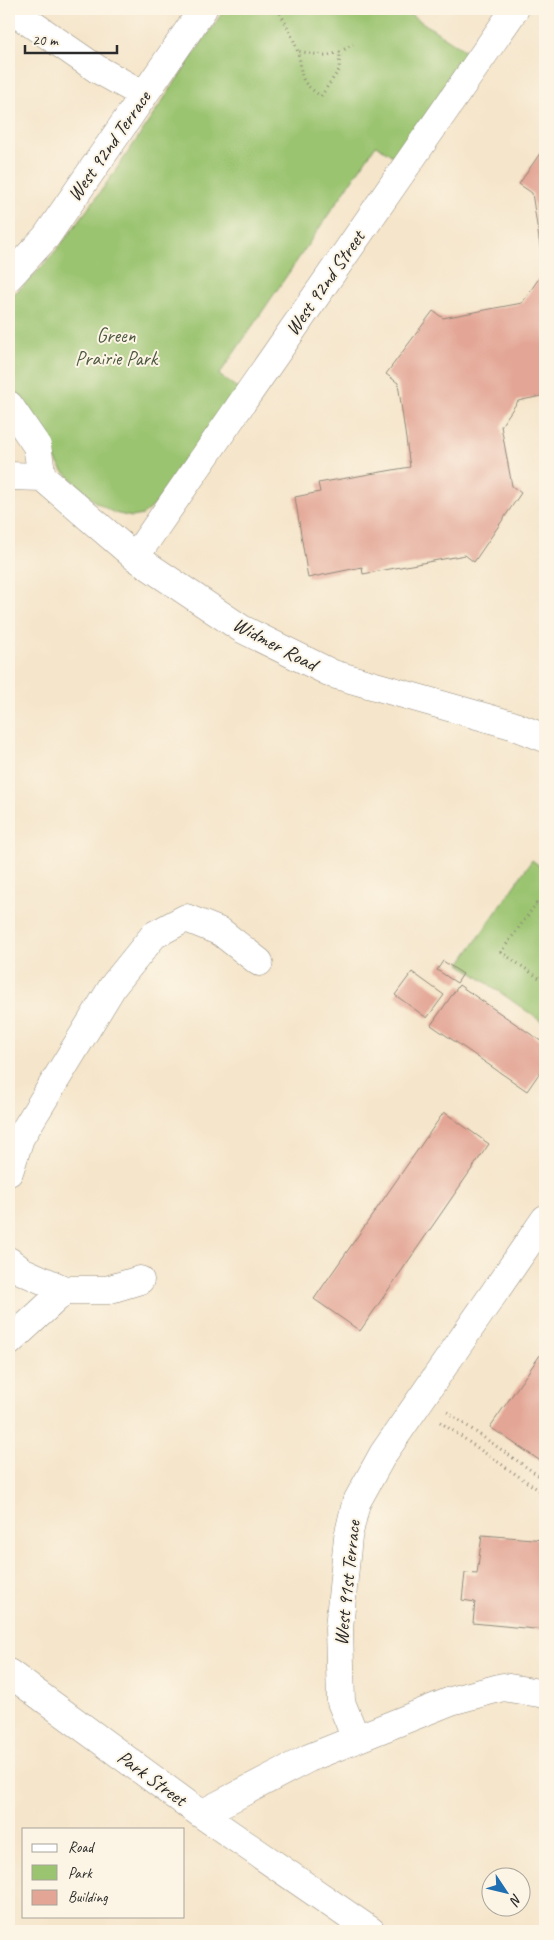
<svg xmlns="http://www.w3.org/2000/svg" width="554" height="1940" viewBox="0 0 554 1940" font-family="Caveat,sans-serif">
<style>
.green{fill:#9bc471;stroke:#63784e}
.building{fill:#e3a595}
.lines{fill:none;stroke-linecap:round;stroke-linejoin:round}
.minor-casing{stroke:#90887a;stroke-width:29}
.path{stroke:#90887a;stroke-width:3;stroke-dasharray:1 4;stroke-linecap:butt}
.minor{stroke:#fff;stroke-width:28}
.labels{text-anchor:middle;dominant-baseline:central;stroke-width:4;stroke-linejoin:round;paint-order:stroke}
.street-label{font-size:20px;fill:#2b2b2b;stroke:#fcf5e5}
.park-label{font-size:20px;fill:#4d5940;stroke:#fcf5e5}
</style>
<rect width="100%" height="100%" fill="#fcf5e5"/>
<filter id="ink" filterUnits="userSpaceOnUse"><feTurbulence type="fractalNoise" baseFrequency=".02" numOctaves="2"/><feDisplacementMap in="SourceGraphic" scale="10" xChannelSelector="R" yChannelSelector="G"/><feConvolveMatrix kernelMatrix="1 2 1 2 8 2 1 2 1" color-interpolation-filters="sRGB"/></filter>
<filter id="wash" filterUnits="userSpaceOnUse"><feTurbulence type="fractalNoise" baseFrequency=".0096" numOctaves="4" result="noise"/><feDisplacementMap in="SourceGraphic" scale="20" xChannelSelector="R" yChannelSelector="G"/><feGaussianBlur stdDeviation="1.12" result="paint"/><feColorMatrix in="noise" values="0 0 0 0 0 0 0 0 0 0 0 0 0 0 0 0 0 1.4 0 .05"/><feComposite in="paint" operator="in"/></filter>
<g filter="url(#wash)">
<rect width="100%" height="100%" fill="#f5e5ca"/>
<!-- green -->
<path class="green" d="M225 9H402L469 53 396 158 376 145 219 375 239 389 155 505 143 515 132 517 114 513 94 501 63 471 9 390V298C44 270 69 234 96 198 141 136 181 71 225 9Z
M532 860 545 870V1024L460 964Z"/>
<g id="blocks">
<!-- building -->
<path class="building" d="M545 146V395L518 401 501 426 512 486 521 493 474 562 465 555 363 574 362 567 308 578 295 497 320 492 318 483 410 467 398 383 386 374 433 311 443 318 522 303 544 271 532 193 519 184Z
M443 961 463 974 457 983 437 970Z
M412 972 444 995 427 1018 395 995Z
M459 985 545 1044V1065L527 1091 431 1025Z
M444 1112 489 1144 360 1331 314 1299Z
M545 1348V1464L490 1427Z
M482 1535 545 1540V1630L473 1623 475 1602 462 1600 465 1573 477 1574Z"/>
</g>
</g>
<g filter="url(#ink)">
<use href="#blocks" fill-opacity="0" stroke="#90887a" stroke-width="1"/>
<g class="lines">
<!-- minor casing -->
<g class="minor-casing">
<path id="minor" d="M10 9 97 69 144 95
M9 277 46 237 203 9
M9 405 37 446 42 477
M9 476 42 477 135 557 242 629 333 674 512 725 545 738
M135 557 515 9
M9 1172 20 1138 113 986 154 935 186 918 221 932 259 962
M9 1261 22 1271 65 1290H107L140 1280
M9 1342 65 1290
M9 1673 201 1814 371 1931
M356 1739 341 1702 339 1628 348 1537 356 1503 383 1454 545 1219
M201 1814 309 1758 451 1701 503 1687 545 1694"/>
</g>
<!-- path -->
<path class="path" d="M278 9C285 22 292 35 297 49 305 75 294 78 321 96L339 70 340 52 325 56 297 51
M340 52 353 44
M545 910 536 904 501 952 545 982
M447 1412 545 1480
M440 1422 543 1493 545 1491"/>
<!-- minor -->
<use href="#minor" class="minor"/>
</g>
</g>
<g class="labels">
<!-- street labels -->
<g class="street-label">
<text transform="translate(109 146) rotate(-55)">West 92nd Terrace</text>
<text transform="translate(325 283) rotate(-55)">West 92nd Street</text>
<text transform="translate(275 644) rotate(28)">Widmer Road</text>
<text transform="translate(347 1583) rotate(-84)">West 91st Terrace</text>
<text transform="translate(152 1778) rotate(36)">Park Street</text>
</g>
<!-- park labels -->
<g class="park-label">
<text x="116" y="335">Green<tspan x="116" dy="23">Prairie Park</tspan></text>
</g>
</g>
<!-- margin -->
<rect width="554" height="1940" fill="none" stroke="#fcf5e5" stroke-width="30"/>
<!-- legend -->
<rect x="22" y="1828" width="162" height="90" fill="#fcf5e5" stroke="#a8a49b"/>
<rect x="32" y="1844" width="25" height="8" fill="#ffffff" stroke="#a8a49b"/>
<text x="68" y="1852" font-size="15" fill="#2b2b2b">Road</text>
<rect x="32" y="1865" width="25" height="15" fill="#9bc471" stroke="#a8a49b"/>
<text x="68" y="1878" font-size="15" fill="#2b2b2b">Park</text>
<rect x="32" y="1890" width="25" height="15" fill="#e3a595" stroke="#a8a49b"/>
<text x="68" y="1902" font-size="15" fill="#2b2b2b">Building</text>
<!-- north arrow -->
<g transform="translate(506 1892) rotate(125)"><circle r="24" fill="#fcf5e5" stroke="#a8a49b"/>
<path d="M0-4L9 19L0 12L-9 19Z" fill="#1f6fb2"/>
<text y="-8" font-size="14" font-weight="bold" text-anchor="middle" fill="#2b2b2b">N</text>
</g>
<!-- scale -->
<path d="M25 45v8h92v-8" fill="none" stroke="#2b2b2b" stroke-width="2.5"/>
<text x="32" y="45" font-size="15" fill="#2b2b2b" stroke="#fcf5e5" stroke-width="4" paint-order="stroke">20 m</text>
</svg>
